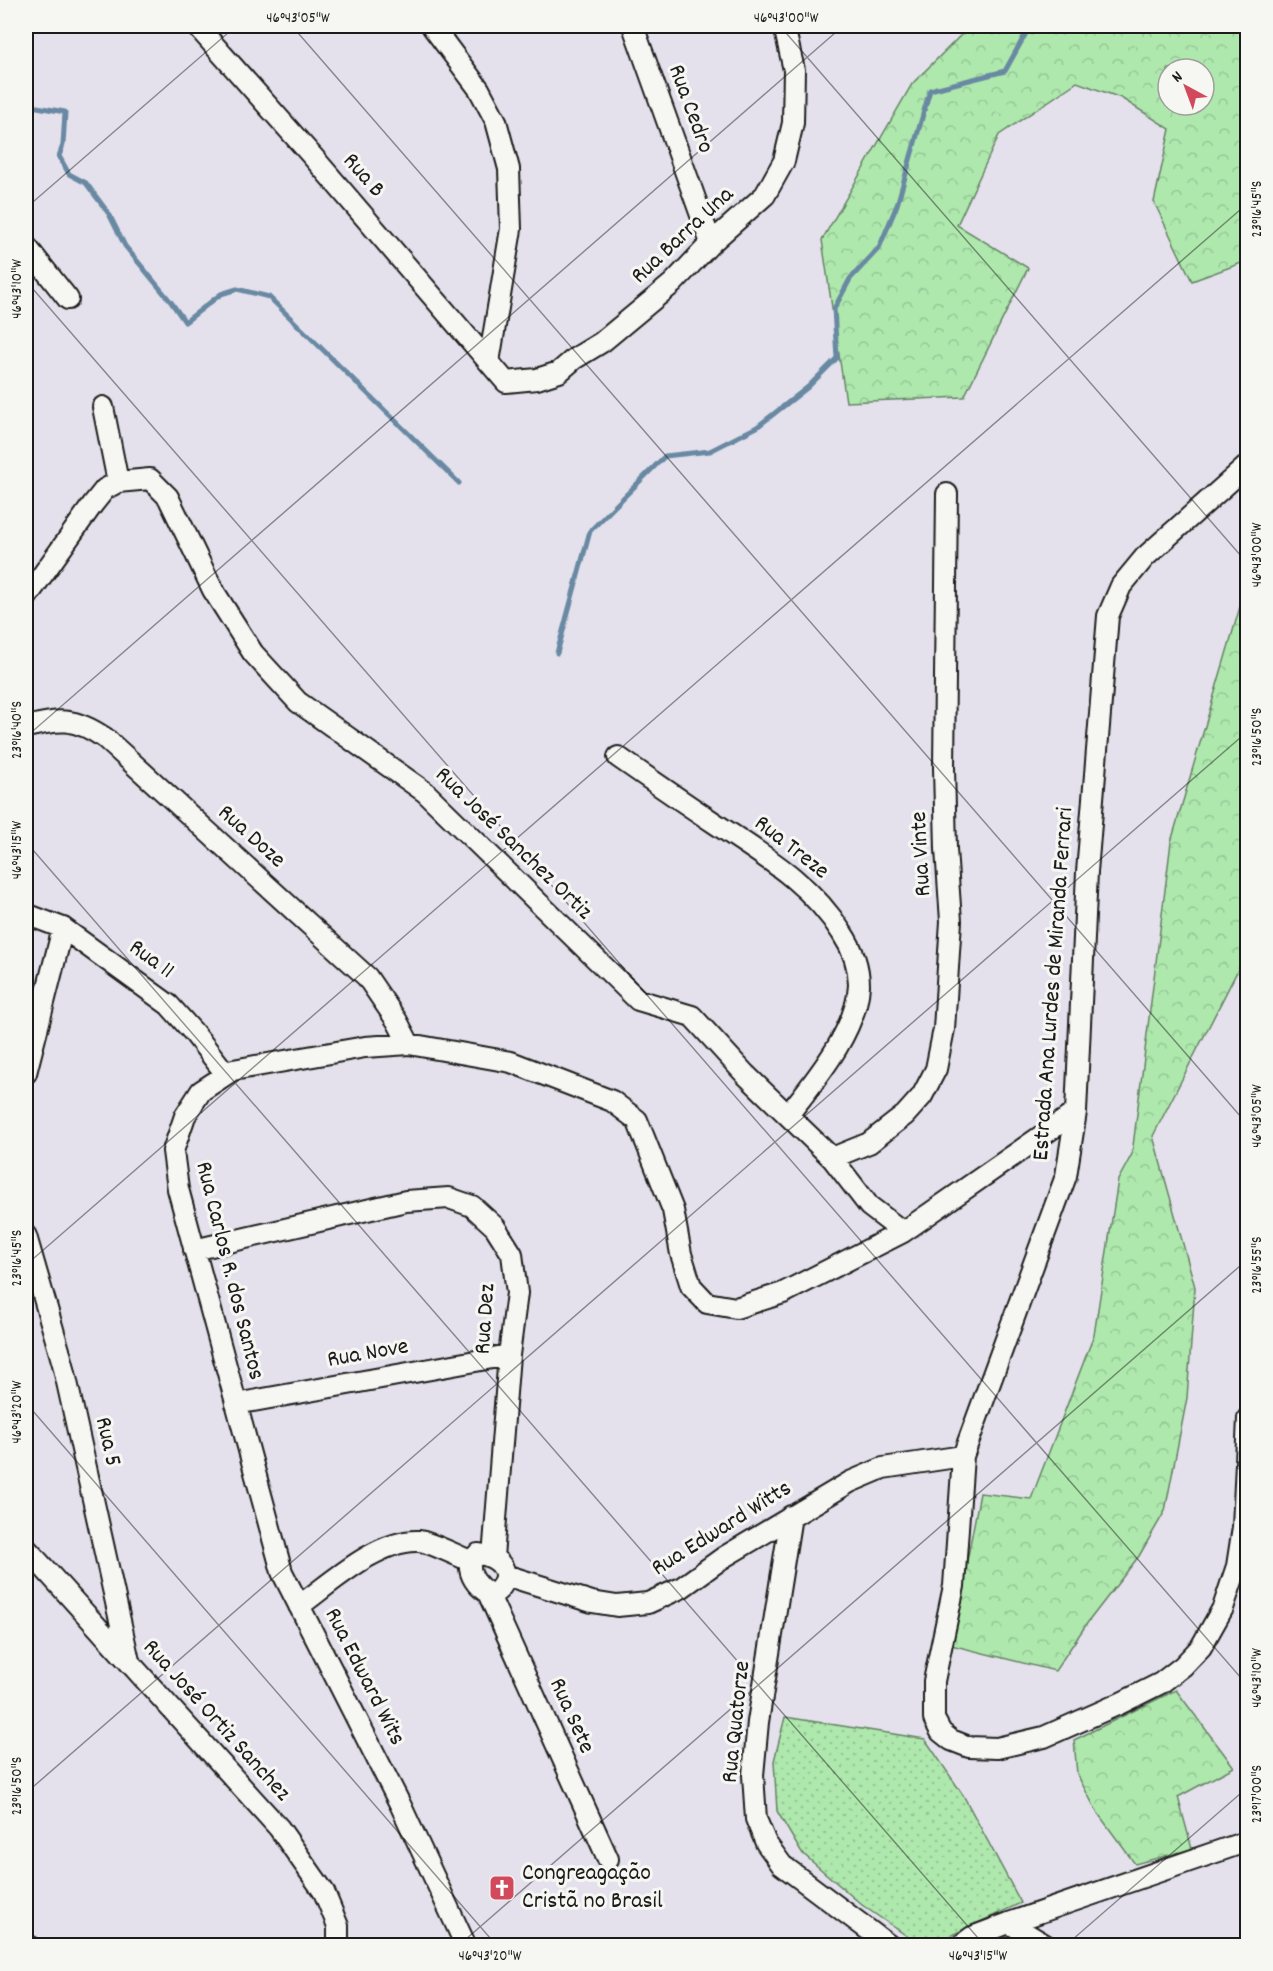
<svg xmlns="http://www.w3.org/2000/svg" width="1273" height="1971" viewBox="0 0 1273 1971" font-family="Dekko,sans-serif">
<style>
.grass{fill:url(#grass-dots);stroke:#658264;stroke-width:1.5}
.forest{fill:url(#forest-crowns);stroke:#658264;stroke-width:1.5;fill-rule:evenodd}
.lines{fill:none;stroke-linecap:round;stroke-linejoin:round}
.stream{stroke:#6989a2;stroke-width:5}
.minor-casing{stroke:#1c1c1c;stroke-width:24}
.minor{stroke:#f6f6f2;stroke-width:20}
.ticks{fill:none;stroke:#1c1c1c;stroke-width:1.5;stroke-opacity:0.45}
.labels{text-anchor:middle;dominant-baseline:central;stroke-width:6;stroke-linejoin:round;paint-order:stroke}
.street-label{font-size:24px;fill:#1c1c1c;stroke:#f6f6f2}
.poi-label{font-size:24px;fill:#1c1c1c;stroke:#f6f6f2;text-anchor:start}
.neatline{fill:none;stroke:#1c1c1c;stroke-width:2}
.ticks-label{font-size:15px;text-anchor:middle;fill:#1c1c1c}
</style>
<defs>
<pattern id="grass-dots" width="8" height="8" patternUnits="userSpaceOnUse" patternTransform="scale(1.5)"><rect width="8" height="8" fill="#aee8ad"/><path d="M2 2h.1M6 6h.1" fill="none" stroke="#95c694" stroke-width="1.8" stroke-linecap="round"/></pattern>
<pattern id="forest-crowns" width="20" height="18" patternUnits="userSpaceOnUse" patternTransform="scale(1.5)"><rect width="20" height="18" fill="#aee8ad"/><path d="M2 6a3 3 0 1 1 6 0M12 15a3 3 0 1 1 6 0" fill="none" stroke="#95c694"/></pattern>
</defs>
<rect width="100%" height="100%" fill="#e4e1ed"/>
<filter id="ink" filterUnits="userSpaceOnUse"><feTurbulence type="fractalNoise" baseFrequency=".0167" numOctaves="2"/><feDisplacementMap in="SourceGraphic" scale="12" xChannelSelector="R" yChannelSelector="G"/><feConvolveMatrix kernelMatrix="1 2 1 2 8 2 1 2 1" color-interpolation-filters="sRGB"/></filter>
<g filter="url(#ink)">
<!-- grass -->
<path class="grass" d="M785 1717 925 1739 963 1795 1021 1903 928 1946 920 1945 862 1905 801 1852 777 1811 774 1761Z"/>
<!-- forest -->
<path class="forest" d="M970 26H1247V261L1192 281 1154 202 1170 129 1121 98 1077 82 999 135 957 225 1028 268 964 397 846 402 822 240 912 84ZM1168 69H1204V105H1168Z
M1247 583V952L1153 1136 1195 1287 1187 1398 1165 1511 1139 1556 1088 1622 1055 1671 951 1645 980 1493 1031 1499 1094 1335 1118 1180 1132 1154 1171 842Z
M1176 1690 1234 1767 1178 1797 1192 1849 1135 1864 1097 1812 1077 1774 1074 1740Z"/>
<g class="lines">
<!-- stream -->
<path class="stream" d="M26 105 65 112 63 145 59 156 69 174 86 183 109 214 125 246 171 302 185 322 221 294 237 289 269 297 459 483
M557 653 590 531 665 456 710 451 757 427 808 387 837 358 834 309 850 279 879 248 897 205 930 90 1005 71 1030 26"/>
<!-- minor casing -->
<g class="minor-casing">
<path id="minor" d="M197 26 314 158 506 382 537 379 559 372 574 359 602 342 673 283 711 243 765 195 784 161 793 123 794 70 784 26
M432 26 479 89 496 121 509 169 511 229 489 362
M633 26 711 243
M26 246 68 299
M103 407 118 482
M1248 465 1145 557 1121 586 1108 616 1087 872 1076 1112 1066 1176 963 1456 954 1586 934 1681V1719L941 1732 951 1740 969 1747 997 1748 1044 1737 1121 1703 1161 1683 1183 1666 1201 1647 1223 1608 1237 1566 1243 1527 1248 1418
M26 598 93 504 105 489 118 482 150 479 168 497 213 590 253 653 298 702 425 792 638 1000 692 1016 745 1074 832 1158 869 1206 903 1232
M26 727C61 719 74 717 105 738L367 977 397 1021 409 1044
M618 757C651 780 683 802 716 824 764 856 811 883 842 933 852 948 859 966 859 985 857 1031 815 1080 788 1115
M26 914 63 928 169 1005 194 1033 226 1074
M26 1073 63 928
M832 1158 869 1143 905 1115 922 1096 936 1069 944 1029 951 921 946 849 944 768 947 494
M26 1236 63 1364 129 1661
M194 1250 406 1201 449 1198 472 1206 495 1227 512 1254 517 1293 509 1355 493 1557
M236 1404 509 1355
M791 1516 758 1722 753 1775 756 1819 766 1843 782 1865 890 1946
M26 1548 279 1828 324 1892 338 1926V1946
M478 1554C501 1556 516 1576 495 1593H488C477 1586 468 1575 470 1561Z
M505 1575 592 1602 617 1606 648 1603 681 1588 724 1557 850 1482 883 1468 963 1456
M488 1593 608 1859
M299 1606C331 1583 378 1539 419 1541 430 1542 458 1556 470 1561
M1009 1923 1047 1946
M26 1944 29 1946
M466 1946 400 1804 282 1572 178 1189 173 1151 185 1116 201 1091 233 1070 365 1047 409 1044 511 1062 612 1101 637 1120 673 1210 681 1254 691 1286 707 1303 736 1308 783 1293 903 1232 1076 1112
M960 1946 972 1937 1009 1923 1248 1841"/>
</g>
<!-- minor -->
<use href="#minor" class="minor"/>
</g>
</g>
<!-- ticks -->
<path class="ticks" d="M292 26 1248 1125M780 26 1248 564M26 208 236 26M26 281 1248 1686M26 737 843 26M26 842 985 1946M26 1265 1248 203M26 1403 497 1946M26 1793 1248 731M458 1946 1248 1259M1065 1946 1248 1787"/>
<!-- icons -->
<defs>
<g id="church-square" transform="scale(1.35)"><rect x="-9" y="-9" width="18" height="18" rx="4" fill="#d1495b" stroke="#f6f6f2"/><path d="M-1.2-6h2.4v3.5h3.3v2.4h-3.3V6h-2.4V-.1h-3.3v-2.4h3.3Z" fill="#fff"/></g>
</defs>
<g fill-rule="evenodd">
<use href="#church-square" x="502" y="1888"/>
</g>
<g class="labels">
<!-- street labels -->
<g class="street-label">
<text transform="translate(690 109) rotate(70)">Rua Cedro</text>
<text transform="translate(363 176) rotate(49)">Rua B</text>
<text transform="translate(683 236) rotate(-43)">Rua Barra Una</text>
<text transform="translate(251 837) rotate(42)">Rua Doze</text>
<text transform="translate(513 844) rotate(44)">Rua José Sanchez Ortiz</text>
<text transform="translate(791 848) rotate(38)">Rua Treze</text>
<text transform="translate(922 854) rotate(-93)">Rua Vinte</text>
<text transform="translate(151 960) rotate(36)">Rua 11</text>
<text transform="translate(1054 984) rotate(-86)">Estrada Ana Lurdes de Miranda Ferrari</text>
<text transform="translate(229 1271) rotate(76)">Rua Carlos R. dos Santos</text>
<text transform="translate(486 1319) rotate(-86)">Rua Dez</text>
<text transform="translate(368 1354) rotate(-10)">Rua Nove</text>
<text transform="translate(107 1442) rotate(77)">Rua 5</text>
<text transform="translate(722 1529) rotate(-32)">Rua Edward Witts</text>
<text transform="translate(364 1677) rotate(63)">Rua Edward Wits</text>
<text transform="translate(571 1716) rotate(66)">Rua Sete</text>
<text transform="translate(216 1721) rotate(48)">Rua José Ortiz Sanchez</text>
<text transform="translate(737 1722) rotate(-84)">Rua Quatorze</text>
</g>
<!-- poi labels -->
<g class="poi-label">
<text x="522" y="1874">Congreagação<tspan x="522" dy="28">Cristã no Brasil</tspan></text>
</g>
</g>
<!-- margin -->
<rect width="1273" height="1971" fill="none" stroke="#f6f6f2" stroke-width="66"/>
<!-- north arrow -->
<g transform="translate(1186 87) rotate(319)"><circle r="28" fill="#f6f6f2" stroke="#9f9f9c" stroke-width="1.5"/>
<path d="M0-4.5L10 22L0 15L-10 22Z" fill="#d1495b"/>
<text y="-9" font-size="16" font-weight="bold" text-anchor="middle" fill="#1c1c1c">N</text>
</g>
<rect x="33" y="33" width="1207" height="1905" class="neatline"/>
<g class="ticks-label">
<text x="298" y="22">46°43'05"W</text>
<text x="786" y="22">46°43'00"W</text>
<text transform="translate(1256 209) rotate(-90)" y="5">23°16'45"S</text>
<text transform="translate(16 289) rotate(-90)" y="5">46°43'10"W</text>
<text transform="translate(1256 555) rotate(-90)" y="5">46°43'00"W</text>
<text transform="translate(16 730) rotate(-90)" y="5">23°16'40"S</text>
<text transform="translate(1256 737) rotate(-90)" y="5">23°16'50"S</text>
<text transform="translate(16 850) rotate(-90)" y="5">46°43'15"W</text>
<text transform="translate(1256 1116) rotate(-90)" y="5">46°43'05"W</text>
<text transform="translate(16 1258) rotate(-90)" y="5">23°16'45"S</text>
<text transform="translate(1256 1265) rotate(-90)" y="5">23°16'55"S</text>
<text transform="translate(16 1412) rotate(-90)" y="5">46°43'20"W</text>
<text transform="translate(1256 1678) rotate(-90)" y="5">46°43'10"W</text>
<text transform="translate(16 1786) rotate(-90)" y="5">23°16'50"S</text>
<text transform="translate(1256 1794) rotate(-90)" y="5">23°17'00"S</text>
<text x="490" y="1960">46°43'20"W</text>
<text x="978" y="1960">46°43'15"W</text>
</g>
</svg>
